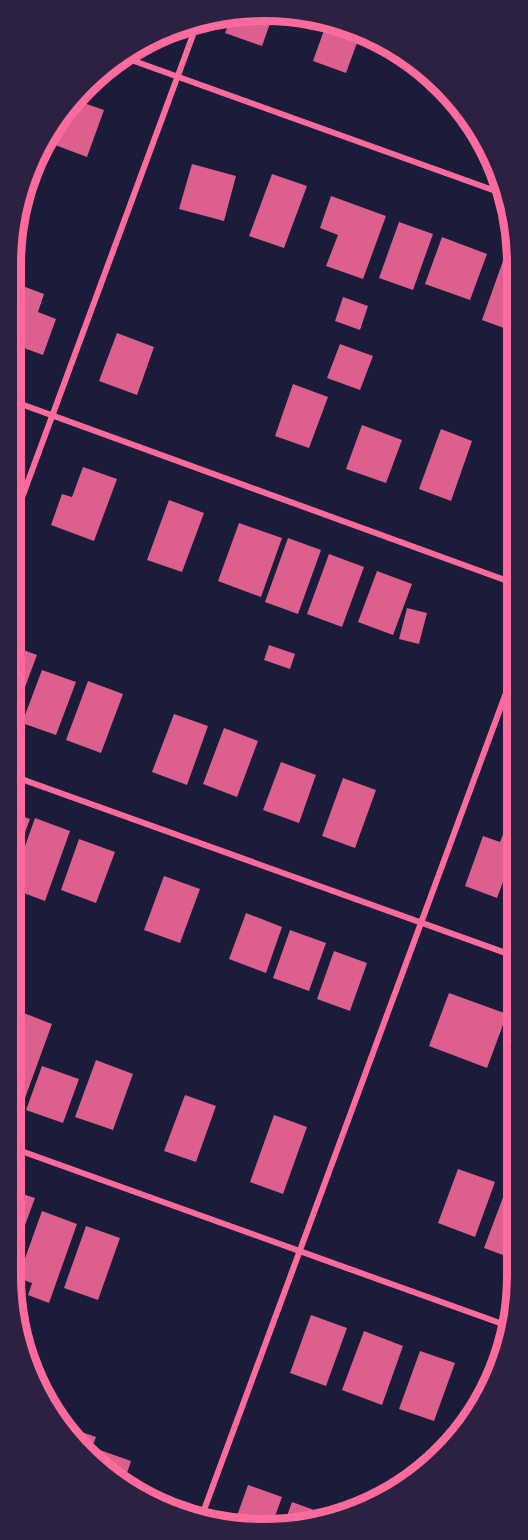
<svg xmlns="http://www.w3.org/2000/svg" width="528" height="1540" viewBox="0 0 528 1540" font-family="'Fira Sans',sans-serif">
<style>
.building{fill:#dd5f8e}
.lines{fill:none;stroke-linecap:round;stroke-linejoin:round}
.minor{stroke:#ff6b9d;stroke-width:6}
.rim{fill:none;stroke:#ff6b9d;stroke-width:8}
</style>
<rect width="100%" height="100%" fill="#1b1b3a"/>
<!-- building -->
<path class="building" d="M233 13 273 15 262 46 225 33Z
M328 19 361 32 346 73 313 61Z
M415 64 439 84 411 75Z
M75 100 104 110 87 157 47 142 63 110Z
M192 164 236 176 224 221 179 209Z
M272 174 307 186 284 248 249 236Z
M331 196 386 216 363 279 326 266 338 235 320 228Z
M399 222 433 234 413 290 379 278Z
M442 237 487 254 470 300 425 284Z
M504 258 515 262V332L482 320Z
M20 285 44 294 38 312 56 319 43 355 10 343V310Z
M343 297 368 306 360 330 335 321Z
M117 333 154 347 137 395 99 381Z
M340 344 373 356 360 390 327 378Z
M293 384 328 397 309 448 275 436Z
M362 425 402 440 386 483 346 469Z
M441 429 472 441 451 501 419 489Z
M83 467 117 479 94 541 51 525 62 494 72 497Z
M169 500 204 513 182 572 147 560Z
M239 523 282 538 261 597 218 581Z
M288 538 321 550 298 614 265 602Z
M329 554 364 567 342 627 307 614Z
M377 571 412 584 393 635 358 622Z
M407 608 427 613 419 644 399 639Z
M10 645 37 655 13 719H10Z
M269 645 295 654 290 669 264 660Z
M42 670 76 682 56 735 22 723Z
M88 681 123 694 101 753 66 740Z
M174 714 208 726 187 785 152 772Z
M224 728 258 741 237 797 203 784Z
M281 762 316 775 299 823 263 810Z
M343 778 376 790 355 848 322 836Z
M10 812 30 819 11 871H10Z
M35 818 70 831 45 901 10 888Z
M506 827 517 831V845L497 898 465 886 483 836 500 842Z
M79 839 115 852 96 903 61 890Z
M516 874H517V906L506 902Z
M164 876 200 889 180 943 144 930Z
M246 913 282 927 266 973 229 959Z
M290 930 326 943 309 991 273 978Z
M334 951 367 963 350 1011 317 999Z
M449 993 507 1014 487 1068 429 1046Z
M16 1010 52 1024 21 1109 10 1105V1025Z
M517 1021V1058L505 1053Z
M96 1060 133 1074 113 1130 75 1117Z
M42 1066 79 1079 63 1123 26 1110Z
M185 1095 216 1106 196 1162 164 1151Z
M274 1115 307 1127 283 1194 250 1182Z
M512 1148 517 1150V1175L505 1171Z
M458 1169 495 1182 475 1237 438 1223Z
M508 1184 517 1187V1260L484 1248Z
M10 1190 35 1198 14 1255 10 1254Z
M42 1211 77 1224 49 1303 28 1295 32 1283 18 1278Z
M86 1226 120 1238 98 1300 64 1288Z
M311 1315 347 1328 326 1386 290 1373Z
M364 1331 403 1346 382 1405 342 1390Z
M420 1351 455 1363 434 1421 399 1409Z
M491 1371 495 1372 479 1408 477 1407Z
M62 1425 96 1437 89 1455 74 1443Z
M97 1449 131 1461 124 1482 94 1459Z
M248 1485 282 1497 272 1525 233 1527Z
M292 1502 325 1514 322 1521 284 1524Z"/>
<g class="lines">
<!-- minor -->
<path class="minor" d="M123 57 504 194
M10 400 516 584
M10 530 197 24
M10 775 517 957
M10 1147 511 1327
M201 1518 516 666"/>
</g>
<!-- crop -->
<path d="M0 0H528V1540H0ZM264 21H264A243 243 0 0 1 507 264V1276A243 243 0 0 1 264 1519H264A243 243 0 0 1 21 1276V264A243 243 0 0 1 264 21Z" fill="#2d2142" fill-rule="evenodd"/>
<path class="rim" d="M264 21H264A243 243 0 0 1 507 264V1276A243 243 0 0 1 264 1519H264A243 243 0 0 1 21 1276V264A243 243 0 0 1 264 21Z"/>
</svg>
